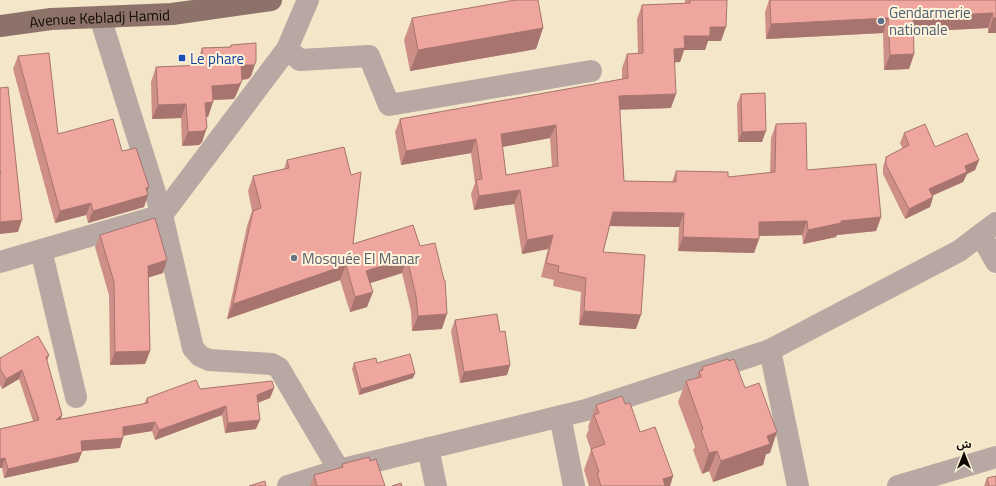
<svg xmlns="http://www.w3.org/2000/svg" width="996" height="486" viewBox="0 0 996 486" font-family="'Titillium Web','Noto Sans Arabic',sans-serif">
<style>
.lines{fill:none;stroke-linecap:round;stroke-linejoin:round}
.minor{stroke:#b7a8a3;stroke-width:22}
.primary{stroke:#8d726a;stroke-width:22}
.wall{fill:#ce8f88;fill-rule:evenodd}
.shaded-wall{fill:#a7746f}
.building{fill:#efa69e;stroke:#a7746f;fill-rule:evenodd}
.service-dot{fill:#5c6f8a;stroke:#fff4db;stroke-width:1.5}
.transit-dot{fill:#1a4fb4;stroke:#fff4db;stroke-width:1.5}
.worship-dot{fill:#6b7280;stroke:#fff4db;stroke-width:1.5}
.labels{text-anchor:middle;dominant-baseline:central;stroke-width:4;stroke-linejoin:round;paint-order:stroke}
.service-label{font-size:15px;fill:#4e5e75;stroke:#fff4db;text-anchor:start}
.street-label{font-size:15px;fill:#100b03;stroke:#fff4db}
.transit-label{font-size:15px;fill:#164399;stroke:#fff4db;text-anchor:start}
.worship-label{font-size:15px;fill:#5b616d;stroke:#fff4db;text-anchor:start}
</style>
<rect width="100%" height="100%" fill="#f4e6c8"/>
<g class="lines">
<!-- minor -->
<path class="minor" d="M100 17 162 215 193 348 200 356 209 360 272 364 279 368 339 470
M287 49 300 60 369 56 389 105 591 71
M981 235 996 262
M41 250 76 397
M0 262 162 215 287 49 308 0
M770 350 798 486
M560 416 574 486
M428 448 436 486
M288 486 339 470 586 410 770 350 959 251 996 223
M898 486 996 457"/>
<!-- primary -->
<path class="primary" id="s1" d="M0 26 51 19 172 14 271 0"/>
</g>
<!-- wall -->
<path class="wall" d="M685 0H727L721 41H708L705 50H684L680 62H675L671 108 620 109 624 181 672 182 676 171 728 177 770 173 771 138 776 124 807 170 881 217 876 231 837 235 836 237 803 244 802 235 759 236V239L754 253 678 251 679 227 610 226 603 252 636 329 579 325 581 292 553 286 554 280 541 277 548 249 522 254 514 204 474 210 471 194 475 183 471 153 401 165 395 132 400 119 622 79V68L627 54H638L637 19 642 5 685 3ZM550 138 552 167 506 175 502 147Z
M769 0H996V33H988V28L914 32V54L909 69 884 70 883 33 766 39 765 12Z
M412 18 543 28 536 49 410 71 404 40Z
M231 45 256 61 251 76 248 79 242 80 236 95 234 99 213 100 208 117H206L207 127 202 142 199 145 182 146 181 118 152 119 151 82 156 67 197 66V63L202 48 230 47Z
M18 56 58 134 122 151 147 191 144 207 88 223 86 215 55 223 13 69Z
M741 94 762 142H738L737 104Z
M904 133 935 147 979 160 975 170 967 174 963 182 933 195V197L930 207 905 219 883 174V167L886 157 903 149 900 143Z
M287 160 353 244 413 225 442 329 412 331 411 311 402 273 370 283 367 307 350 312 340 280 227 319 247 226 252 211 248 191 253 176 284 169Z
M100 235 163 273 148 277 150 351 145 364 110 365 109 295 95 247Z
M455 320 500 332 510 365 507 375 460 383 451 331Z
M49 355 47 361 62 415 61 419 144 404 147 398 200 389 274 388 270 398 258 403 256 429 225 433 222 415 155 440 152 431 123 436 120 448 82 451 78 462 4 478 2 468H0V429L33 421 19 379 2 389 0 385V358Z
M729 361 745 388 770 453 766 454 763 465 713 482 709 471 702 474 693 450 695 447 678 402 686 381 696 378 699 371H701L702 367Z
M354 363H377L415 373 413 378 359 395 352 369Z
M625 404 640 432 673 476 670 486H589L584 470 591 450 586 436 589 429 588 427 596 405Z
M370 461 385 486H310L314 475 341 467 342 464Z
M987 478 996 486H984Z"/>
<!-- shaded-wall -->
<path class="shaded-wall" d="M993 13 988 28 907 32 913 17Z
M888 18 883 33 766 39 771 24Z
M993 18H996V33H988Z
M710 27H726L721 41H708L705 50H684L680 62 669 63 674 49 684 36Z
M543 28 536 49 410 71 418 50Z
M914 54 909 69 884 70 890 55Z
M256 61 251 76 248 79 236 80 241 65Z
M242 81 236 95 234 99 207 100 212 86Z
M676 94 671 108 614 110 619 96Z
M213 102 208 117H200L205 103Z
M186 104 181 118 152 119 158 105Z
M556 125 550 138 496 148 501 134Z
M207 127 202 142 199 145 182 146 188 132Z
M766 131 762 142H738L742 132Z
M476 139 471 153 401 165 406 151Z
M979 160 975 170 967 174 963 182 925 199 929 189 965 166Z
M149 187 145 196 148 195 144 207 88 223 93 211Z
M520 190 514 204 474 210 479 196Z
M933 197 930 207 905 219 909 209Z
M91 203 86 215 55 223 60 211Z
M613 212 684 213 679 227 608 226Z
M881 217 876 231 837 235 836 237 803 244 808 230 841 221Z
M22 220 18 232 0 234V222Z
M807 221 802 235 754 236 759 222Z
M553 235 548 249 522 254 527 240Z
M683 237 759 239 754 253 678 251Z
M407 258 402 273 361 286 366 271Z
M167 260 163 273 144 279 148 266Z
M346 265 340 280 227 319 233 304Z
M373 292 367 307 350 312 355 297Z
M584 311 641 315 636 329 579 325Z
M447 314 442 329 412 331 418 316Z
M150 351 145 364 110 365 115 352Z
M49 355 45 364 46 357Z
M510 365 507 375 460 383 464 372Z
M22 370 19 379 2 389 6 379Z
M415 373 413 378 359 395 361 389Z
M274 388 270 398 253 404 257 395Z
M226 406 222 415 155 440 159 430Z
M62 415 59 424 56 420Z
M260 420 256 429 225 433 228 423Z
M155 422 152 431 119 436 123 427Z
M777 432 770 453 766 454 763 465 713 482 721 461 767 436Z
M123 438 120 448 78 451 81 441Z
M717 451 709 471 702 474 709 453Z
M82 452 78 462 4 478 8 469Z
M5 458 2 468H0V459Z
M673 476 670 486H661L663 479Z"/>
<!-- building -->
<path class="building" d="M515 0H538L543 28 418 50 412 18Z
M690 0H727L726 27H710V36H684L685 48 674 49 676 94 619 96 624 181 676 182V171L728 172V177L775 172 776 124 806 123 807 170 876 164 881 217 841 221V223L808 230 807 221 759 222V239L683 237 684 213 613 212 603 252 645 255 641 315 584 311 586 278 558 272 559 266 546 263 553 235 527 240 520 190 479 196 476 180 482 179 476 139 406 151 400 119 628 78 627 54 643 53 642 5 690 3ZM556 125 558 166 506 175 501 134Z
M770 0H996V18H993V13L913 17 914 54 890 55 888 18 771 24Z
M256 43V61L254 65H241L242 81 239 84 212 86 213 102 205 103 207 127 204 131 188 132 186 104 158 105 156 67 203 65 202 48 231 47V45Z
M49 53 58 134 113 119 122 151 136 148 149 187 146 188 148 195 93 211 91 203 60 211 18 56Z
M8 87 22 220 0 222V174H1L0 170V88Z
M765 93 766 131 742 132 741 94Z
M925 124 935 147 967 133 979 160 965 166 967 172 929 189 933 197 909 209 886 165V157L909 145 904 133Z
M344 147 351 175 361 172 353 244 413 225 420 246 435 243 444 280H445L447 314 418 316 416 296 407 258 366 271 373 292 355 297 346 265 233 304 253 211 261 208 253 176 289 168 287 160Z
M155 218 167 260 148 266 150 351 115 352 114 282 100 235Z
M497 314 500 332 505 331 510 365 464 372 455 320Z
M38 336 49 355 46 357 62 415 56 420 148 403 147 398 196 380 200 389 272 381 274 388 257 395 260 420 228 423 226 406 159 430 155 422 123 427V438L81 441 82 452 8 469 5 458 0 459V429L39 420 22 370 6 379 0 369V358Z
M410 354 415 373 361 389 354 363 376 358 377 363Z
M728 359 729 361 734 359 745 388 759 383 777 432 767 436 770 444 721 461 717 451 709 453 701 430 703 429 686 381 701 377 699 371 703 370 702 367Z
M622 396 625 404 630 403 640 432 655 427 673 476 663 479 665 486H601L597 473 599 472 591 449 605 444 594 415 599 413 596 405Z
M369 457 370 461 376 459 385 486H317L314 475 343 467 342 464Z
M996 476V486H989L987 478Z
M265 481 266 486H249Z
M401 483 402 486H392Z"/>
<!-- markers -->
<circle class="service-dot" cx="881" cy="21" r="4"/>
<rect class="transit-dot" x="178" y="54" width="8" height="8" rx="2"/>
<circle class="worship-dot" cx="294" cy="258" r="4"/>
<g class="labels">
<!-- service labels -->
<g class="service-label">
<text x="889" y="12">Gendarmerie<tspan x="889" dy="17">nationale</tspan></text>
</g>
<!-- street labels -->
<g class="street-label">
<text stroke="none"><textPath href="#s1" startOffset="100">Avenue Kebladj Hamid</textPath></text>
</g>
<!-- transit labels -->
<g class="transit-label">
<text x="190" y="58">Le phare</text>
</g>
<!-- worship labels -->
<g class="worship-label">
<text x="302" y="258">Mosquée El Manar</text>
</g>
</g>
<!-- north arrow -->
<g transform="translate(964 454)" stroke="#fff4db" stroke-width="3" paint-order="stroke">
<path d="M0-3L7 15L0 10L-7 15Z" fill="#100b03"/>
<text y="-6" font-size="11" font-weight="bold" text-anchor="middle" fill="#100b03">ش</text>
</g>
</svg>
